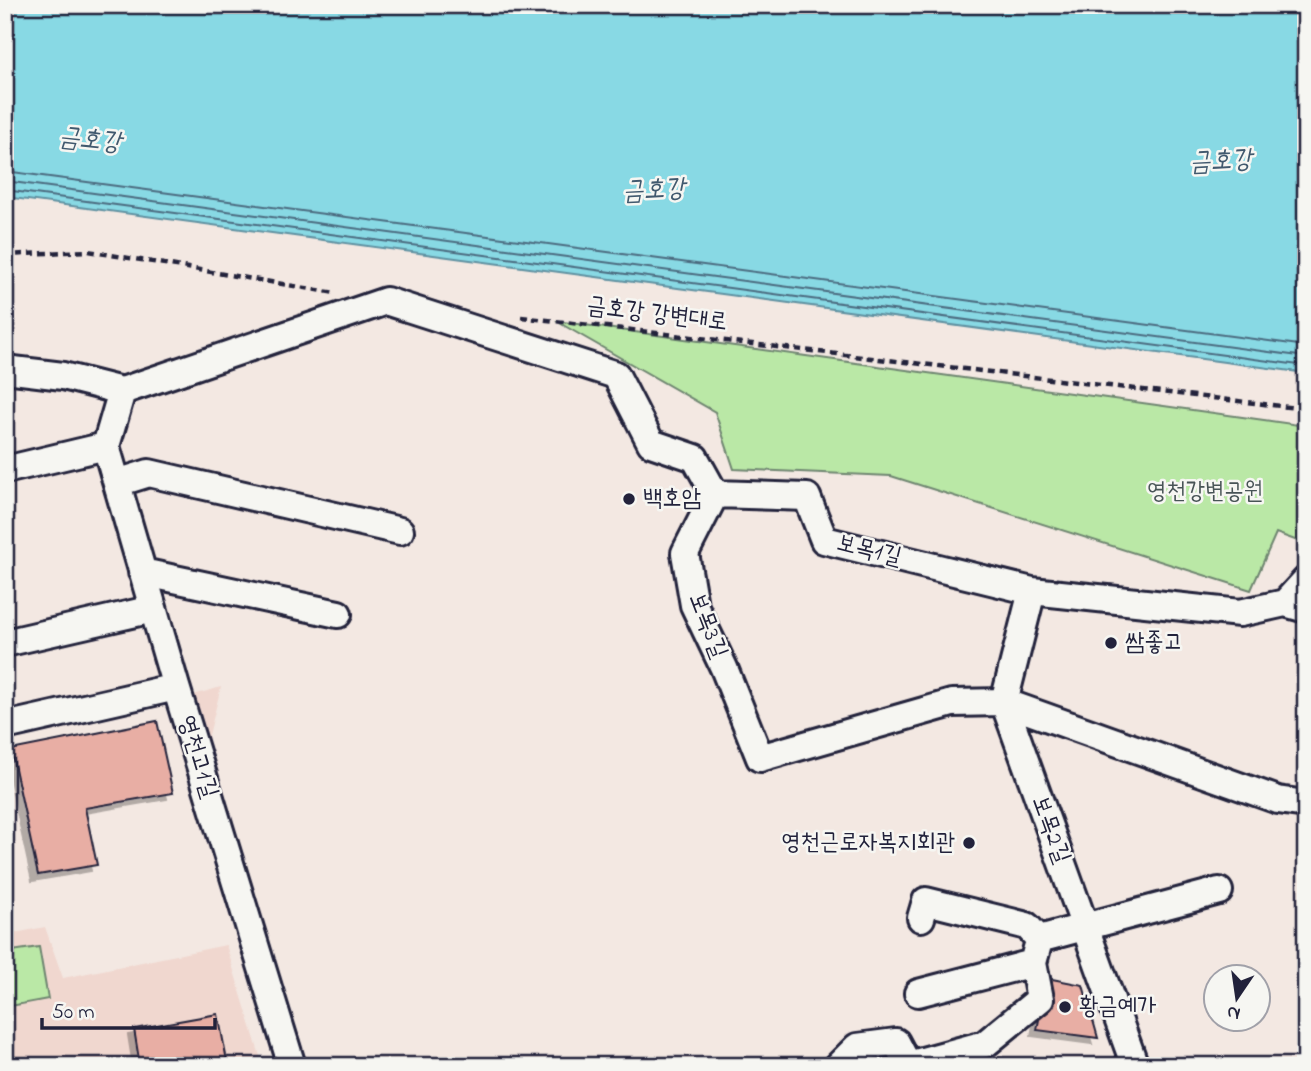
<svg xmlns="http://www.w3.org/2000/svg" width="1311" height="1071" viewBox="0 0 1311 1071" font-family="'Indie Flower','Poor Story',sans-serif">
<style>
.built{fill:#f0d7cf}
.green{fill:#bae8a6;stroke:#6e8570;stroke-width:2}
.water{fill:#88d9e4;stroke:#5f90a0;stroke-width:2}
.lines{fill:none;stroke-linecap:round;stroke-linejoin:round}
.shore{stroke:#4b6b7f;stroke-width:2}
.building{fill:#e8aea4;stroke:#22223b;stroke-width:2;filter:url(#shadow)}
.minor-casing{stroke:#22223b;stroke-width:32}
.path{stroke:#22223b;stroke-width:4.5;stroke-dasharray:7 5;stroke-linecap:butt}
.minor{stroke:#f6f6f2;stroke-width:26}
.poi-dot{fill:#22223b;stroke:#f6f6f2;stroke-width:2.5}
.labels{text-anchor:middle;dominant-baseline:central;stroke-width:5;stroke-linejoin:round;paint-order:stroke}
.street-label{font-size:24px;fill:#22223b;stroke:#f6f6f2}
.park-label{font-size:24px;fill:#485456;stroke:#f6f6f2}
.poi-label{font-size:24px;fill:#22223b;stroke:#f6f6f2;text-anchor:start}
.water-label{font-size:26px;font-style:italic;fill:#41596e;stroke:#f6f6f2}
</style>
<defs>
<filter id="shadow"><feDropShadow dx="-6" dy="6" stdDeviation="0" flood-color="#0004"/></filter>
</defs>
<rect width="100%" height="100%" fill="#f3e8e2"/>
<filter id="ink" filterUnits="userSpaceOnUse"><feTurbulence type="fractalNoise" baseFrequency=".0143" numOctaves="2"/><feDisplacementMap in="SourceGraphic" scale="14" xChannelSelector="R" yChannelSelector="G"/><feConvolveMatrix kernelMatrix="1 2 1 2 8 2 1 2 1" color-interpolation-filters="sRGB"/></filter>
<g filter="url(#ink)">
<!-- built -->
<path class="built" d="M221 687 207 743 190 696Z
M45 927 63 978 226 945 263 1066H5V935Z"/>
<!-- green -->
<path class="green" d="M556 321 1306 426V544L1276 533 1251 590 891 476 734 469 715 412Z
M39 947 48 999 5 1007V952Z"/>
<!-- water -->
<path class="water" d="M5 5H1306V373L5 197Z"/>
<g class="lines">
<!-- shore -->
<path class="shore" d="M5 171 1306 346
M5 181 1306 357
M5 190 1306 366"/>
</g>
<!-- building -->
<path class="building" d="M157 721 173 793 85 808 97 865 38 875 11 750Z
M1047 978 1083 985 1098 1038 1037 1030Z
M218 1014 228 1066H140L134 1029Z"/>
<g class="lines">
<!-- minor casing -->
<g class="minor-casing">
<path id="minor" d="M5 369 63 376 122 391 386 301 616 375 651 443 695 458 715 494 807 497 824 540 1032 591 1240 613 1285 603 1306 609
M106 446 176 687 292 1066
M106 446 122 391
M5 470 106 446
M117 483 149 473 400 531
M715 494 685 553 694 605 724 668 760 758 952 703 1004 702 1278 800 1306 804
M142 572 338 614
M1032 591 1004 702 1135 1066
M1285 603 1306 580
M5 643 153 609
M5 726 176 687
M921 918 926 901 1027 926 1039 939 1219 891
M918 993 1033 963 1037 948
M838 1066 857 1047 896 1042 908 1065 985 1044 1040 999 1033 963"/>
</g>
<!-- path -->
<path class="path" d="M5 255 88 251 335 293
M521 317 1306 409"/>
<!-- minor -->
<use href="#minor" class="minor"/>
</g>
</g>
<!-- markers -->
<g class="poi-dot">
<circle cx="629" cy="499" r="7"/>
<circle cx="1111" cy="643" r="7"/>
<circle cx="969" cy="843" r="7"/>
<circle cx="1065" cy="1007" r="7"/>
</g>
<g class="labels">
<!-- street labels -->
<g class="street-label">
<text transform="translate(657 315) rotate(7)">금호강 강변대로</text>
<text transform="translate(869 551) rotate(14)">보목1길</text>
<text transform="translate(707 626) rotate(69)">보목3길</text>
<text transform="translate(197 757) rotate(73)">영천고1길</text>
<text transform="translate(1050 830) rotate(70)">보목2길</text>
</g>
<!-- park labels -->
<g class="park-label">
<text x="1205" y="492">영천강변공원</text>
</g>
<!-- poi labels -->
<g class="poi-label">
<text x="643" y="499">백호암</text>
<text x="1125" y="643">쌈좋고</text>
<text x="955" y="843" text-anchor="end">영천근로자복지회관</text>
<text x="1079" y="1007">황금예가</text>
</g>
<!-- water labels -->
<g class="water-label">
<text transform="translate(90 141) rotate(6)">금호강</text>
<text transform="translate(1221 162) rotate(-3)">금호강</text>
<text transform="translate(654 191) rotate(-3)">금호강</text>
</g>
</g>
<!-- margin -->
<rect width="1311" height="1071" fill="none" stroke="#f6f6f2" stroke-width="28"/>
<rect x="14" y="14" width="1283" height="1043" fill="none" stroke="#22223b" stroke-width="2.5" filter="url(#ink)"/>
<!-- north arrow -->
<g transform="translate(1237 998) rotate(193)"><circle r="33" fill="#f6f6f2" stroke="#a1a1a9" stroke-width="2"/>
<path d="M0-5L12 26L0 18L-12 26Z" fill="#22223b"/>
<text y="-10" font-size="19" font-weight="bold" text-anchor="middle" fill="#22223b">N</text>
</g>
<!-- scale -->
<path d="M42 1018v10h173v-10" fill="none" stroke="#22223b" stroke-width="3.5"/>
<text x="52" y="1018" font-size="21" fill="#22223b" stroke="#f6f6f2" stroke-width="5" paint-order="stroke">50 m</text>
</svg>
